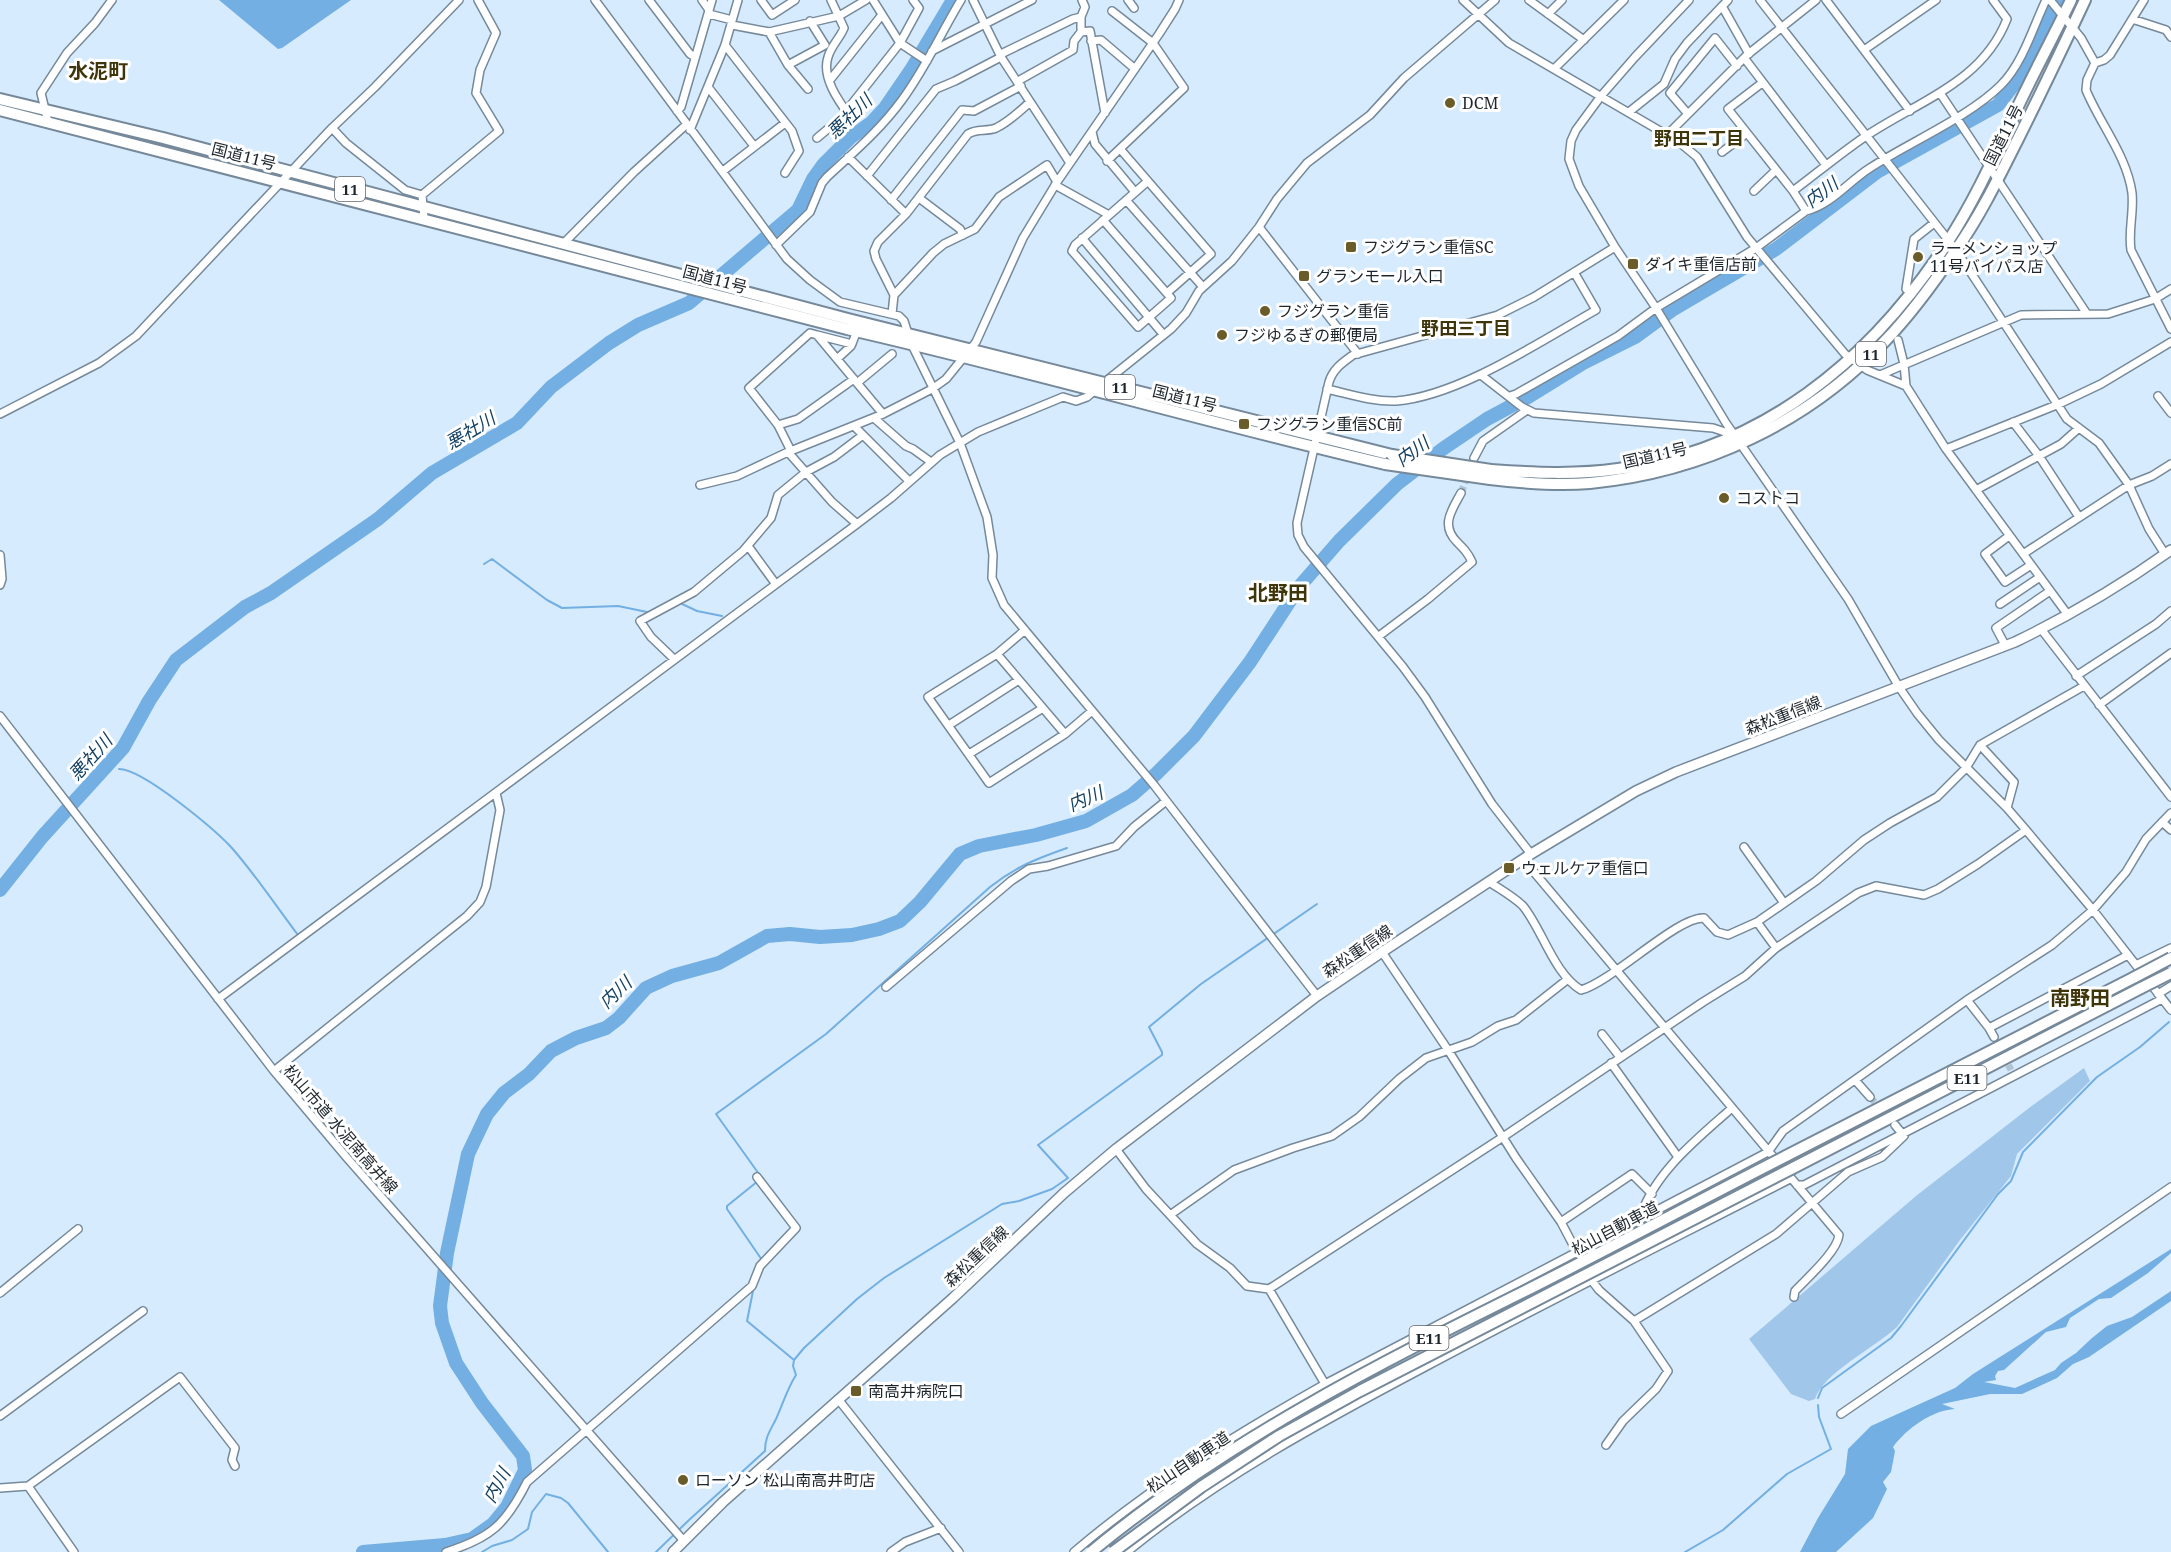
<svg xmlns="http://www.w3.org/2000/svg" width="2171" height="1552" viewBox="0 0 2171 1552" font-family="'Noto Serif','Noto Sans JP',serif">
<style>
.green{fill:#a0c7e9}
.water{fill:#73afe2}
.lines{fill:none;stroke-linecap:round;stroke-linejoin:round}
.stream{stroke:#73afe2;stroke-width:2}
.river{stroke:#73afe2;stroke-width:14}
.minor-tunnel{stroke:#b1c4d4;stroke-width:7;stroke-dasharray:7 3.5;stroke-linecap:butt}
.minor-casing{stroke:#76899a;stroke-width:10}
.major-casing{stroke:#76899a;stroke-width:12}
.highway-casing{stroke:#76899a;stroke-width:14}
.minor{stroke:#fff;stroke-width:7}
.major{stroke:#fff;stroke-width:9}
.highway{stroke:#fff;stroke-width:10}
.highway-bridge-casing{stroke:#76899a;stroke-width:14;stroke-linecap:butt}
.highway-bridge{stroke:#fff;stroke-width:10}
.poi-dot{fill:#695c29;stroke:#fff;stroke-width:2}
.labels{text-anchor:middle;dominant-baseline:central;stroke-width:6;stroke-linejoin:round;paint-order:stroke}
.shield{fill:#fff;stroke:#62676c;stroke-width:1.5}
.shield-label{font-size:15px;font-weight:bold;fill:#1e262d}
.poi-label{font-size:16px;fill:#1e262d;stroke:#fff;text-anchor:start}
.street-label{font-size:16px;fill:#1e262d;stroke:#fff}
.water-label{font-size:18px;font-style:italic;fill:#144163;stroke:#fff}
.neighbourhood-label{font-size:18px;font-weight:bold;fill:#3f350a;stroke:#fff}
.quarter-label{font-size:20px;font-weight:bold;fill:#3f350a;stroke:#fff}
</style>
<rect width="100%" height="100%" fill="#d6ebfe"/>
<!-- green -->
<path class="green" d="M2084 1068 2090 1081 2017 1154 2011 1176 1960 1240 1897 1327C1876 1347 1823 1373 1815 1399L1809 1401 1791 1394 1749 1339 1916 1196 2029 1108Z"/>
<!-- water -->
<path class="water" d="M219 0H351L282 48 278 49Z
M2171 1249V1253L2148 1273 2111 1298 2099 1299 2070 1318 2066 1327 2046 1332 2004 1370 1998 1371 1995 1376 1996 1380 1984 1382 2015 1388 2055 1370 2061 1363 2076 1353 2092 1338 2107 1326 2132 1317 2171 1291V1301L2089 1357 2073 1364 2057 1378 2022 1394H1990L1942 1404 1955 1409C1932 1410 1906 1429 1893 1447L1895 1451 1891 1472 1883 1482 1887 1489 1873 1518 1836 1552H1800L1818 1518 1845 1474 1848 1449 1871 1426 1955 1388 1973 1374Z"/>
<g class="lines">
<!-- stream -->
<path class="stream" d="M484 564 492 559 547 600 562 608 618 606 647 612
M680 603 697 611 722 616
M119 769C143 769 214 829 231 847 255 874 276 906 298 935L327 913
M759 1174 716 1114 826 1034 990 887C1017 866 1036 859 1067 848
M758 1181 727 1206V1209L762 1260
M754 1286 747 1321 794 1360
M1818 1398 1822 1388 1891 1338 1901 1326 1998 1194 2011 1181 2023 1152 2097 1077 2140 1047 2169 1022
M482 1552 492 1546 512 1540 528 1529 532 1512 546 1494 561 1498 568 1503 608 1552
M656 1552 689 1520 765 1451C765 1437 770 1431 776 1419 783 1404 787 1389 796 1375L793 1366 794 1360 804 1348 857 1299 884 1278 1002 1204 1019 1201 1052 1189 1068 1178 1038 1145 1162 1055V1052L1149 1027 1201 984 1317 904
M1685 1552 1723 1530 1787 1474 1831 1449 1819 1417 1818 1405"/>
<!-- river -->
<path class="river" d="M0 890 42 837 123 748 149 701 176 660 245 607 271 593 378 519 432 473 517 423 551 387 609 343 638 325 689 303 798 210 813 179 823 165 851 137 871 123 885 108 911 70 953 0
M363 1552 445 1545 472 1539 493 1524 507 1507 525 1470 523 1456 482 1403 456 1363 442 1323 440 1306 447 1253 468 1154 487 1114 504 1093 529 1074 551 1051 576 1038 606 1028 619 1018 646 988 672 976 719 963 767 936 790 934 820 937 852 935 879 929 900 921 920 902 960 854 979 846 1036 835 1086 821 1132 795 1156 774 1194 736 1250 662 1299 587 1339 541 1397 484 1444 448 1487 419 1528 397 1583 363 1635 337 1672 310 1776 249 1877 172 1998 105 2018 79 2058 0"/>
<!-- minor-tunnel -->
<path class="minor-tunnel" d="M1461 493 1474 458
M1994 1037 2011 1070
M1870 1097 1891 1120"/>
<!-- minor casing -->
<g class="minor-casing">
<path id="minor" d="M595 0 787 259 810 280 840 302 899 316 904 321 911 343 960 443 987 517 993 555 992 578 1004 605 1154 785 1317 996
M649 0 690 54 695 57
M702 0 709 10
M761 0 772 15 795 0
M831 0 844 28C840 38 831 46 828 57 821 78 840 103 851 118
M873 0 900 43 927 61
M973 0 1001 57 1070 163
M1082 0 1085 7 1081 17V32L1090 31 1105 113
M1128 0 1134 8
M1463 0 1509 43 1679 142 1697 157 1747 237 1845 354 1867 370 1906 386 1946 449 2068 615
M1529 0 1584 40
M1689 0 1635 57 1601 96 1576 130 1571 141 1569 159 1579 186 1615 247 1656 308 1726 423 1848 599 1899 687 1917 713 1939 740 2007 808 2026 830 2093 910 2171 1010
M1760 0 1956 250 2067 419 2099 443 2129 485 2149 529 2165 554
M1826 0 1910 111
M2050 0 2081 38 2095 63 2087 80 2086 90C2100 124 2127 156 2132 193 2134 213 2128 231 2131 250L2171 329
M1722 6 1749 54
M709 14 732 20
M1548 14 1562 0
M2132 19 2166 30 2171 37
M732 25 769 32 839 16 866 0
M769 32 788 65 808 89
M1091 41 1101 40 1135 69
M725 45 792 131 799 151 785 173
M1864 50 1936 0
M932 51 1032 0
M1001 54 1073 19 1081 17
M1745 59 1826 165
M2095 63 2104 60 2110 55 2144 0
M788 65 825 45 810 21
M1555 68 1624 0
M830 80 881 16
M1018 81 1073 50 1074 41 1081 32
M1762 83 1728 109 1793 191
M708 87 754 146
M1940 93 2087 314
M847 110 900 43 919 8 913 0
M677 111 681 107 712 0
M1629 112 1664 84 1675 59 1687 43 1728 0
M1688 114 1670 93 1715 38 1737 66
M48 122 41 93 67 53 95 23 112 0
M332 128 346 143 405 190 422 195
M690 130 725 45 738 0
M1092 132 1095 144 1135 192
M1667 135 1747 55 1816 0
M817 138 847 113
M1121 150 1211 254 1167 293
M1722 152 1747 133
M848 157 906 214
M1107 161 1184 88 1153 43 1112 11
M723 171 785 123
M867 176 936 89 955 81 1001 57
M1055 185 1109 215
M1754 191 1776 170
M919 198 960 229 963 235
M891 200 962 110 974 111 1021 86
M1126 200 1203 287
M1806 211C1831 205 1849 181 1870 168 1910 142 1969 117 2001 85 2023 63 2033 27 2046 0
M424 218 422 195 499 131 476 93 480 70 496 33 478 0
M1103 220 1171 298 1138 327 1072 251 1075 245 1148 181
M1259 227 1358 354
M1082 238 1163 334
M563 244 634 172 687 124
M776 245 810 212 822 183 827 177C854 152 881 129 902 100 925 69 941 33 961 0
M1910 292 1906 289 1914 239 1934 223
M894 295 876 259 874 251 878 242 906 214 968 134C977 128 986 132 996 128 1009 122 1020 111 1030 102
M892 314 894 295 933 253 944 244 975 229 999 197 1047 165 1057 182
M817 335 852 344
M1898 340 1904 364 1906 386
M837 359 883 414
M1481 375 1522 407 1534 413 1713 428 1734 435
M1880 375 2021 315 2108 314 2155 299 2171 289
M857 383 892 354
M1327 389C1349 394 1373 402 1396 401 1459 396 1541 341 1596 310L1574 272
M1510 396 1516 394 1618 336 1656 308 1756 248 1806 211 1793 191C1817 173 1841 153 1866 136 1918 101 1982 83 2007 19L1993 0
M2158 396 2171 413
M0 414 99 363 136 336 332 128 375 87 459 0
M874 418 906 446 913 449 931 462
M2013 422 2039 456 2079 517
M778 425 798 419 854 379
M854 426 909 481
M1946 449 2059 404 2101 384 2171 342
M791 451 778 425 749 388 810 333 817 335 837 359 851 346 857 331
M788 452 832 502 857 524
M1474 458 1483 441 1527 410
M700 485 737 476 788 452 883 414 932 389 946 379 976 342 1023 238 1057 182 1159 34 1175 9 1179 0
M1976 490 2061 444 2079 428
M2009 536 1985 554 2005 582 2031 565
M748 546 775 583
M2023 554 2129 485 2152 476 2171 464
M0 555 2 579 0 585
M2000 604 2040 577
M2041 629 2171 797
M1025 630 997 654 928 697 989 783 1065 734 1092 711
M1379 636 1428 599 1472 562C1468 553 1464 549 1457 542 1440 525 1452 510 1461 493
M2005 645 1996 628 2050 591
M997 654 1065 734
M674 659 651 637 640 621 694 592 743 551 771 518 778 495 806 472 834 457 863 435
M2076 676 2156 624 2171 611
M2099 705 2171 653
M0 716 274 1071 348 1159 684 1541
M949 725 1019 680
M1980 745 2014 782 2007 808
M969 754 1043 708
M2162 822 2171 830
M1744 847 1784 903
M1531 854 1492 804 1425 697 1403 667 1304 547 1298 535 1297 523 1329 382C1333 369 1342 363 1353 355L1498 315 1534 297 1615 247
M1523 859 1839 1235C1837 1252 1807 1278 1795 1291L1794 1297
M1489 882C1500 889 1514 897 1523 906 1542 929 1554 974 1581 990 1613 981 1678 916 1704 918L1717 932 1728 935 1757 922
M1776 948 1757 922 1816 881 1864 840 1890 823 1937 797 1966 768 1980 745 2084 686
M1382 952 1448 1050 1516 1158 1561 1222 1592 1281 1599 1290 1634 1321 1668 1371 1656 1389 1623 1421 1606 1445
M2136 965 2171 948
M886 987 1011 881 1029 869 1048 866 1116 846 1134 827 1166 801
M2158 994 2171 986
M218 999 857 524 891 498 940 455 978 432 1063 397 1076 401 1087 397 1095 390 1171 329 1186 313 1199 291 1232 261 1259 227 1277 199 1307 163 1370 115 1404 78 1495 0
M1967 1000 1989 1028
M1602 1034 1620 1057
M1994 1037 1989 1028 2128 955
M1611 1063 1678 1157
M274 1071 467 916 480 902 486 887 500 810 496 793
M1855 1080 1870 1097
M1116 1149 1146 1189 1197 1244 1230 1268 1247 1286 1269 1289 1503 1137 1703 1002 1745 976 1776 948 1858 893 1876 886 1924 895 1938 889 1978 864 2026 830
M1797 1185H1804L2162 999
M1170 1215 1234 1170 1293 1148 1332 1136 1359 1117 1399 1079 1426 1058 1472 1042 1498 1026 1516 1020 1568 979
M1639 1221C1652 1174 1697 1139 1732 1108
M1561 1222 1632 1174 1652 1194
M1269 1289 1325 1384
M0 1293 78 1229
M1634 1321 1776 1234 1848 1172 1882 1157 1904 1136 1895 1125
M838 1399 959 1552
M1841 1414 2171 1187
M0 1416 143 1311
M28 1486 74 1552
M0 1488 28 1486 180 1377 235 1448 232 1460 235 1466
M446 1552C491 1538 506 1524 527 1482L752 1286 760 1266 796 1228 757 1177
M891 1552 905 1542 941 1528
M1074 1552C1150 1487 1238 1433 1325 1384L1768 1152 1783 1131 1967 1000 2052 945 2093 910 2126 872 2146 839 2171 813
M1127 1552C1219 1477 1323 1421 1427 1366 1547 1302 1669 1241 1790 1179"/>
</g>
<!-- major casing -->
<g class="major-casing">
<path id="major" d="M673 1552 723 1502 953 1298 1064 1193 1116 1149 1317 996 1382 952 1531 854 1636 791 1676 772 2015 642C2069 616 2122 585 2171 550"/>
</g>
<!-- highway casing -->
<g class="highway-casing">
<path id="highway" d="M0 99 163 138 848 319 1392 455
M0 110 847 329C1027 370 1205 422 1385 464
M1491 470C1534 473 1576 475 1618 469 1762 450 1870 361 1947 243 1977 197 1999 146 2022 98 2038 65 2055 33 2071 0
M1490 479C1523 483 1557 486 1590 483 1703 472 1808 423 1886 340 1912 313 1935 281 1956 250 1980 216 1999 177 2018 139 2041 93 2063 47 2085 0
M1786 1156 2135 977
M1793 1168 2141 988"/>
</g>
<!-- minor -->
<use href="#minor" class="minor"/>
<!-- major -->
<use href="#major" class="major"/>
<!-- highway -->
<use href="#highway" class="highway"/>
<!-- highway-bridge casing -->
<g class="highway-bridge-casing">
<path id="highway-bridge" d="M1392 455 1491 470
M1385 464 1490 479
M2135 977 2171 958
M2141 988 2171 973
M1091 1552C1225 1441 1378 1364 1533 1287 1618 1244 1702 1199 1786 1156
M1113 1552 1201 1487 1279 1436 1360 1391 1793 1168"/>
</g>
<!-- highway-bridge -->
<use href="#highway-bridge" class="highway-bridge"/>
</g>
<!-- markers -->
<g class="poi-dot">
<circle cx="1450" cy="103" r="6"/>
<rect x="1345" y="241" width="12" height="12" rx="3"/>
<circle cx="1918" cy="257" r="6"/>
<rect x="1627" y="258" width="12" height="12" rx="3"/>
<rect x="1298" y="270" width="12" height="12" rx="3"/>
<circle cx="1265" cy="311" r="6"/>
<circle cx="1222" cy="335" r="6"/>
<rect x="1238" y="418" width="12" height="12" rx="3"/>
<circle cx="1724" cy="498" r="6"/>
<rect x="1503" y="862" width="12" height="12" rx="3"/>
<rect x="850" y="1385" width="12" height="12" rx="3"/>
<circle cx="683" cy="1480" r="6"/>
</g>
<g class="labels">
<!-- shield labels -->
<g class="shield">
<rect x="335" y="177" width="30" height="24" rx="4.5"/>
<rect x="1856" y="342" width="30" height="24" rx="4.5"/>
<rect x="1105" y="375" width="30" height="24" rx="4.5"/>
<rect x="1947.5" y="1066" width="39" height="24" rx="4.5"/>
<rect x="1409.5" y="1326" width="39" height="24" rx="4.5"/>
</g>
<g class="shield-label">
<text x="350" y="189">11</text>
<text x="1871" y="354">11</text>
<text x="1120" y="387">11</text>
<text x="1967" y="1078">E11</text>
<text x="1429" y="1338">E11</text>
</g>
<!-- poi labels -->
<g class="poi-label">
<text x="1462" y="103">DCM</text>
<text x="1363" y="247">フジグラン重信SC</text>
<text x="1930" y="248">ラーメンショップ<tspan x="1930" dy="18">11号バイパス店</tspan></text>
<text x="1645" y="264">ダイキ重信店前</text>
<text x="1316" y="276">グランモール入口</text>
<text x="1277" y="311">フジグラン重信</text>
<text x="1234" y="335">フジゆるぎの郵便局</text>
<text x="1256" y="424">フジグラン重信SC前</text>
<text x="1736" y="498">コストコ</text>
<text x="1521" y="868">ウェルケア重信口</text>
<text x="868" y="1391">南高井病院口</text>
<text x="695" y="1480">ローソン 松山南高井町店</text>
</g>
<!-- street labels -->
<g class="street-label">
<text transform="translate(2003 135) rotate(-63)">国道11号</text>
<text transform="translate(244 156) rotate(14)">国道11号</text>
<text transform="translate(715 279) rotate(15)">国道11号</text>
<text transform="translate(1185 398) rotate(14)">国道11号</text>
<text transform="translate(1655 455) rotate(-13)">国道11号</text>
<text transform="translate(1783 715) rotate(-21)">森松重信線</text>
<text transform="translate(1357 951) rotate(-34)">森松重信線</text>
<text transform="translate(341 1129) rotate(49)">松山市道 水泥南高井線</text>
<text transform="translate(1615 1228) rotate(-28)">松山自動車道</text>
<text transform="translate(976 1256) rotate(-43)">森松重信線</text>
<text transform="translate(1188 1462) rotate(-34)">松山自動車道</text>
</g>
<!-- water labels -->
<g class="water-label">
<text transform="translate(849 116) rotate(-44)">悪社川</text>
<text transform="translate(1821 192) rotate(-37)">内川</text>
<text transform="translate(470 430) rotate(-31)">悪社川</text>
<text transform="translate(1412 451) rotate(-36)">内川</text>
<text transform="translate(90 757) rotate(-48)">悪社川</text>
<text transform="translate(1085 798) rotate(-23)">内川</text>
<text transform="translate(615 992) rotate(-43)">内川</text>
<text transform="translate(496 1485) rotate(-61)">内川</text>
</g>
<!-- neighbourhood labels -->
<g class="neighbourhood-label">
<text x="1699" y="138">野田二丁目</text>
<text x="1466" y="328">野田三丁目</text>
</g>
<!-- quarter labels -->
<g class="quarter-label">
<text x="98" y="70">水泥町</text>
<text x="1278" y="592">北野田</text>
<text x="2080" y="997">南野田</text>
</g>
</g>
</svg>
